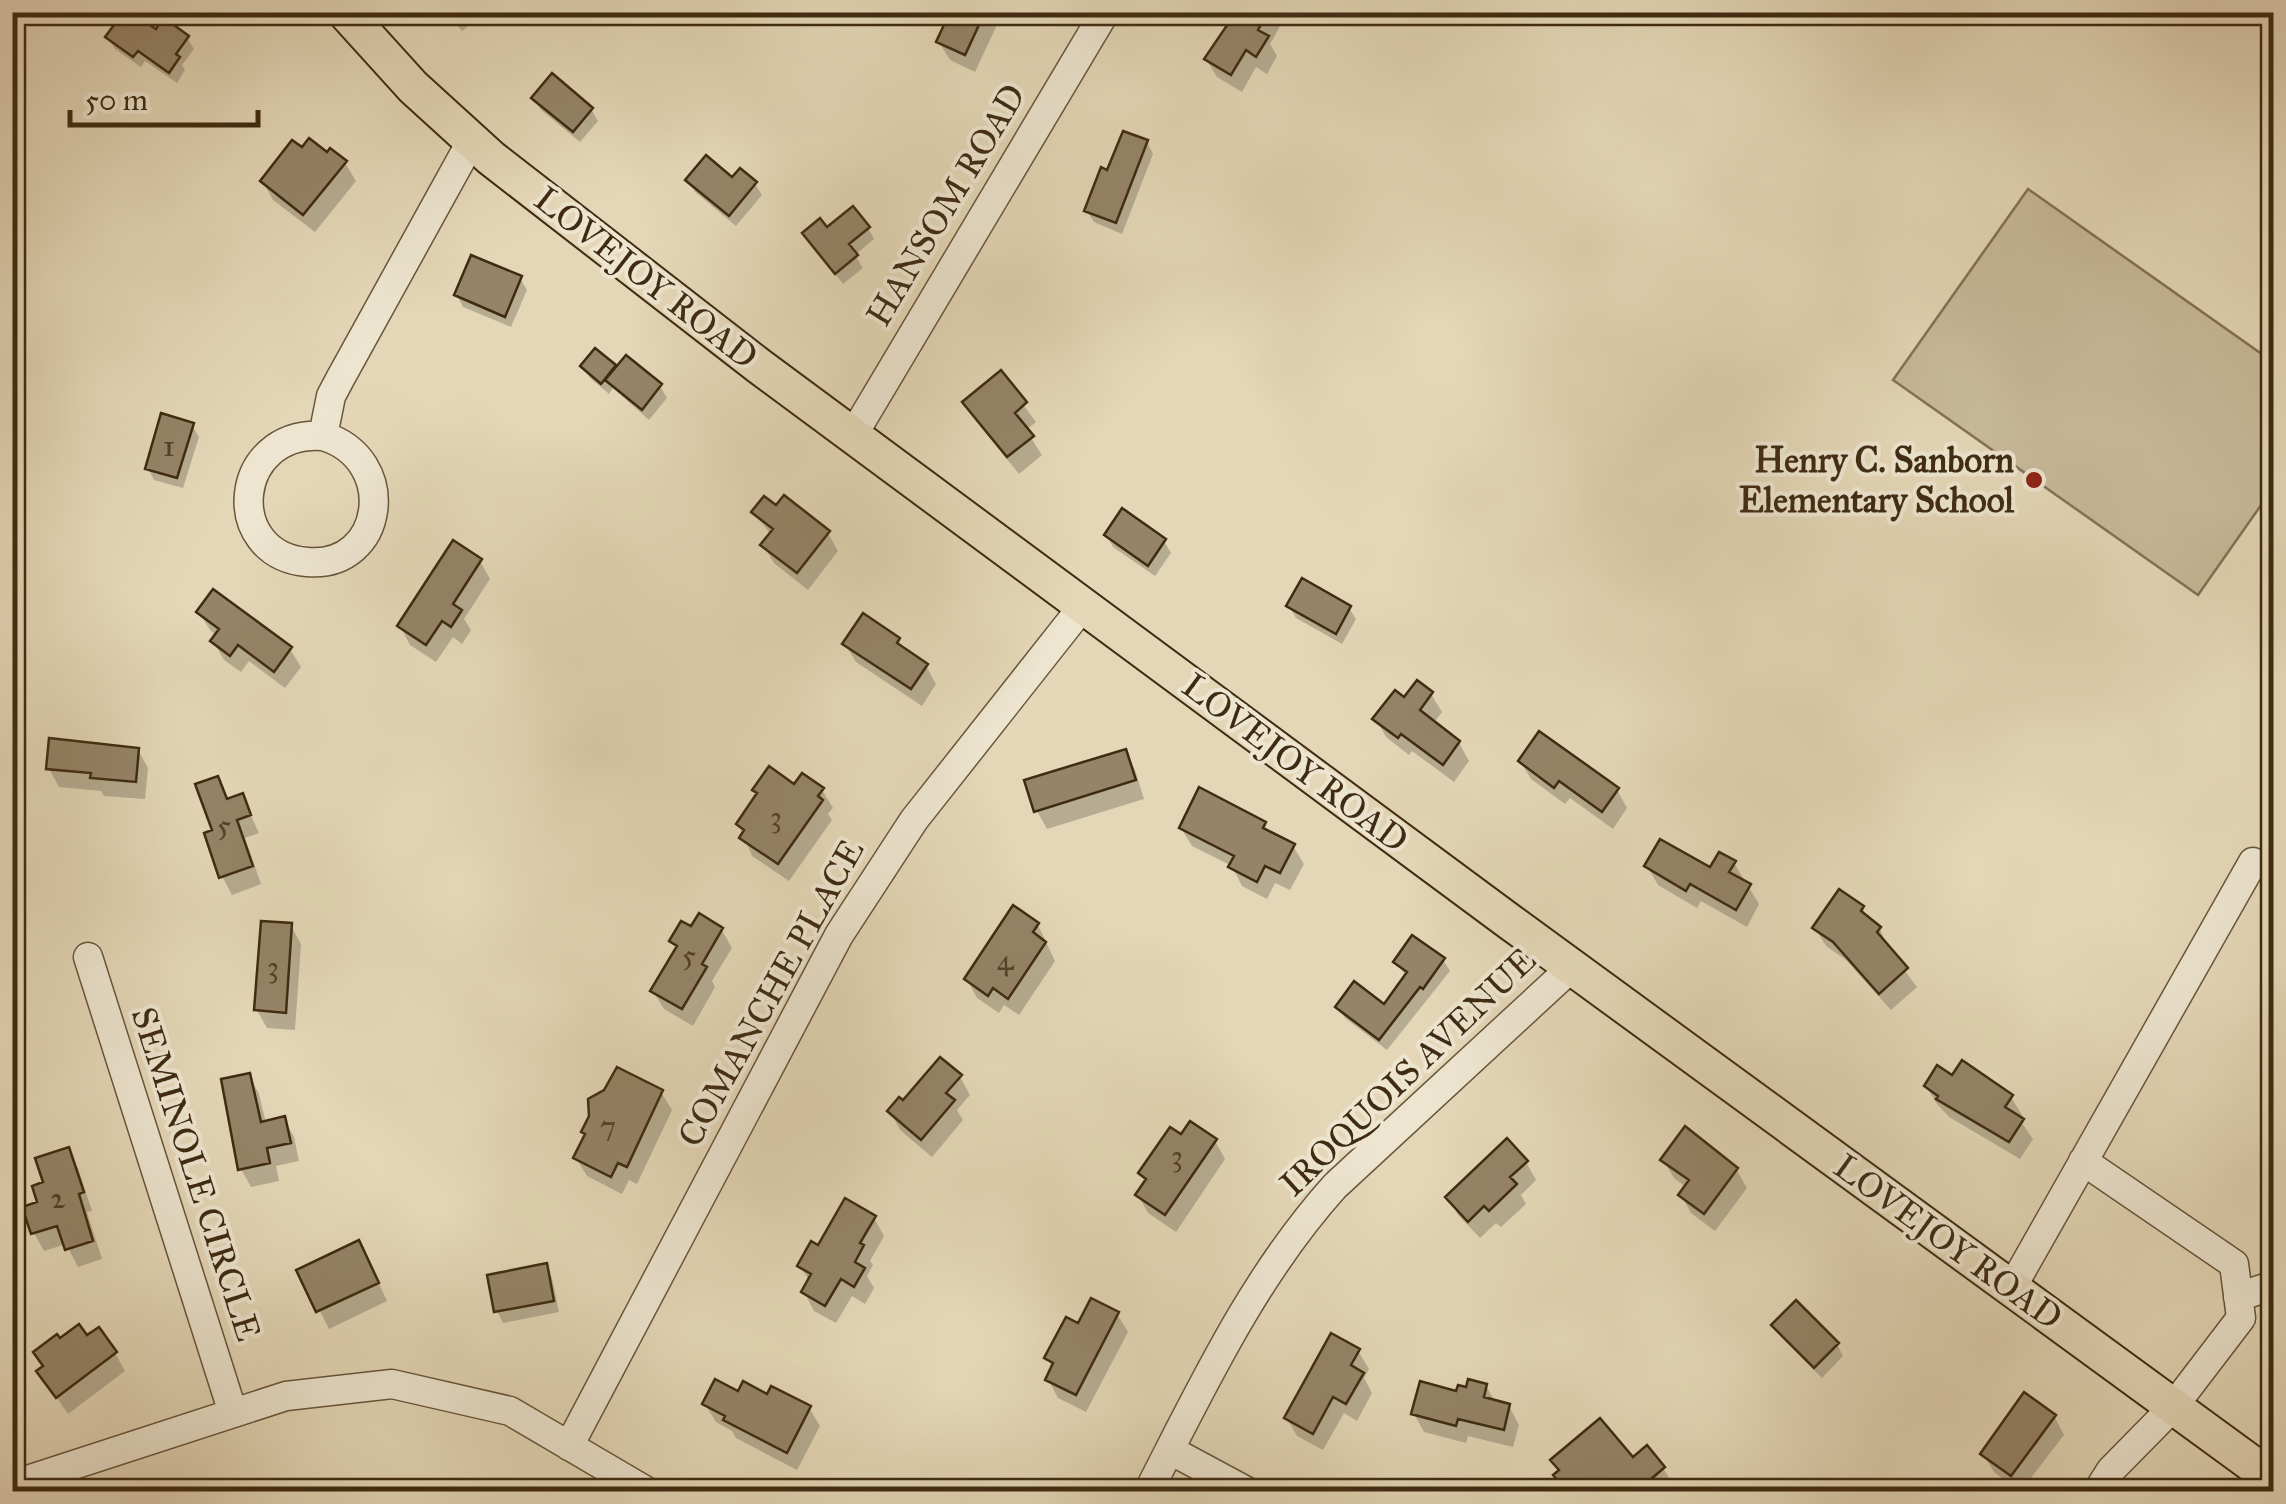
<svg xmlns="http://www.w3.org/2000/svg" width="2286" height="1504" viewBox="0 0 2286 1504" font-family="'IM FELL Great Primer',serif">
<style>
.green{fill:#c8ba9b;stroke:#847256;stroke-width:2.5}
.shadow{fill:#0003}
.building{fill:#958468;stroke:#3f2b12;stroke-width:2.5}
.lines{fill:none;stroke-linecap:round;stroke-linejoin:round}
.minor-casing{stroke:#68563b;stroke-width:31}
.major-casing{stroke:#3f2b12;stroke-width:39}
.minor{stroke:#ede5d0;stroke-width:28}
.major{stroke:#e4d7b7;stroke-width:35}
.poi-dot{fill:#8f2418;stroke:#ede5d0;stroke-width:4}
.labels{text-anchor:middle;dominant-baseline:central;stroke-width:8;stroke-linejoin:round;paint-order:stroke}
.number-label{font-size:30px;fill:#544128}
.street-label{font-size:35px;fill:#3f2b12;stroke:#ede5d0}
.poi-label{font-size:35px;font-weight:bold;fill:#3f2b12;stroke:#ede5d0;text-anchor:end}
</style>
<rect width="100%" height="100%" fill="#e4d7b7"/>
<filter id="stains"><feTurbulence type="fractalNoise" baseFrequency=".002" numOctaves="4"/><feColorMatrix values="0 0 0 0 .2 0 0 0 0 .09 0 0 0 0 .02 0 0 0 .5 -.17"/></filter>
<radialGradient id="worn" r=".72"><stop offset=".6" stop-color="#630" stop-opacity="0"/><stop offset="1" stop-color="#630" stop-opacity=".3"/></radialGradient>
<!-- green -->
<path class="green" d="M2028 189 2273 362V488L2198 595 1893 380Z"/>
<!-- shadow -->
<path class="shadow" d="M446 12H482L483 13 462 31Z
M953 12H1003L975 72 950 60 939 42Z
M1233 12H1288L1270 44 1277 56 1267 74 1256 67 1242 92 1217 77 1206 59Z
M140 28 187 38 194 49 182 65 185 70 177 83 145 61 141 67 115 49 108 37Z
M534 98 591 109 598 121 580 142 541 110Z
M1147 142 1153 154 1122 234 1094 222 1087 211 1109 173Z
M302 150 345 163 356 181 315 232 273 200 263 182Z
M688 180 755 184 762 195 736 226 695 192Z
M868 228 874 239 855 255 863 268 843 284 805 234Z
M520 278 527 290 511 327 463 307 457 295Z
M583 367H614L616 370 660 386 667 398 649 420 613 388 609 394 590 378Z
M1000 374 1036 422 1026 430 1042 455 1019 474 976 421 965 403Z
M192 425 199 437 183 488 154 480 148 468Z
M754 512 828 533 838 551 808 590 774 563 763 545 771 535Z
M1107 535 1164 541 1171 553 1155 576 1113 547Z
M480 561 490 579 464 619 471 630 462 644 453 637 436 662 410 645 400 626Z
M1289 606 1349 608 1356 619 1342 644 1296 618Z
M199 612 290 649 301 667 285 688 249 661 241 672 224 660 213 641 217 636 210 630Z
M898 640 905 652 926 666 936 684 922 706 856 662 845 644Z
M1431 694 1442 712 1433 724 1459 743 1469 761 1454 782 1412 751 1409 755 1386 737 1376 719 1405 700Z
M138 750 148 768 145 799 104 796 101 791 59 787 49 769Z
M1125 752 1135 770 1144 799 1047 829 1037 811Z
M1520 761 1617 790 1627 808 1613 829 1570 798 1565 804 1531 779Z
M217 779 229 801 242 796 259 833 245 838 261 884 232 895 222 876 215 832Z
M795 787 822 790 833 808 828 814 832 820 789 881 752 856 739 824 758 796 755 790Z
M1264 824 1271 835 1293 846 1304 864 1290 890 1275 883 1267 899 1242 886 1232 866 1192 846 1181 828Z
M1734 863 1759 904 1747 927 1701 901 1697 908 1658 885 1647 866 1711 871Z
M1862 908 1869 920 1880 929 1888 949 1917 987 1891 1010 1846 960 1826 946 1815 928Z
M1038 925 1055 961 1019 1015 1004 1005 999 1013 977 998 967 979Z
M291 926 301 944 295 1030 267 1028 257 1010Z
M721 929 732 948 712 981 715 987 693 1026 664 1009 653 991 677 950 672 941 692 930Z
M1443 960 1450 971 1387 1050 1345 1018 1338 1007 1384 1008 1407 977 1396 962Z
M249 1075 259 1094 266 1123 284 1119 294 1137 299 1161 276 1166 279 1181 251 1187 241 1169Z
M960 1077 970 1095 957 1110 963 1120 932 1157 900 1130 890 1111Z
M1953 1078 2011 1097 2022 1115 2019 1119 2033 1139 2020 1159 1949 1117 1937 1104 1926 1086Z
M661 1092 672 1110 637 1184 629 1180 622 1194 587 1176 576 1158Z
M1182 1138 1215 1141 1225 1159 1176 1232 1148 1213 1138 1195 1146 1183 1141 1173Z
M68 1150 78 1168 92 1211 87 1212 102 1259 78 1267 66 1244 44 1251 34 1233 46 1184Z
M1663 1160 1736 1169 1747 1188 1715 1231 1691 1213 1681 1195 1686 1187 1674 1178Z
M1526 1162 1536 1180 1521 1195 1526 1204 1501 1227 1496 1223 1480 1238 1458 1215 1448 1197Z
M874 1218 884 1236 870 1261 873 1265 867 1276 874 1288 865 1304 852 1296 836 1323 814 1311 804 1292 810 1282 800 1266 818 1249Z
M369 1262 387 1301 329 1329 300 1271Z
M546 1266 552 1278 559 1312 503 1323 497 1311Z
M1117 1314 1128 1332 1086 1412 1058 1398 1048 1379 1053 1369 1047 1358 1079 1326Z
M1774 1325 1837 1344 1843 1356 1822 1378 1781 1337Z
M87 1339 115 1353 125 1371 68 1414 39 1372Z
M1358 1351 1369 1369 1364 1378 1372 1393 1357 1421 1344 1413 1323 1450 1297 1436 1287 1418Z
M1486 1386 1496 1403 1509 1406 1519 1425 1513 1447 1468 1436 1466 1443 1424 1432 1414 1414 1458 1394Z
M739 1394 768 1397 809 1408 820 1426 797 1470 736 1438 732 1431 716 1422 705 1404Z
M2054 1416 2064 1435 2020 1492 1994 1472 1983 1454Z
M1632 1460 1663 1468 1674 1486 1667 1492H1566L1557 1476Z"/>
<!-- building -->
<path class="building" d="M950 12H985L965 55 936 42Z
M1236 12H1268L1258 30 1269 36 1256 57 1246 50 1231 75 1204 59Z
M123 13 139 24 142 20 156 29 163 17 189 36 176 54 180 57 169 73 138 51 133 57 105 37Z
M552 73 593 108 573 132 531 98Z
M1123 131 1148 140 1116 223 1084 211 1101 167 1107 170Z
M309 138 327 152 330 148 347 161 303 215 260 181 292 140 302 147Z
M706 155 732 177 740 168 757 182 729 216 685 180Z
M853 206 870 227 849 244 858 255 835 274 802 233 820 218 827 227Z
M471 255 522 276 505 317 454 295Z
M595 348 616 365 601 384 580 366Z
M626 355 662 384 642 410 605 380Z
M1001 370 1027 402 1015 413 1034 436 1007 457 962 402Z
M161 413 194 423 177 478 145 469Z
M784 495 830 531 797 573 760 545 773 529 751 512 764 496 776 505Z
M1122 508 1166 539 1148 566 1104 535Z
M453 540 482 559 453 604 462 610 451 627 442 621 426 645 397 626Z
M1302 578 1351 606 1336 634 1286 606Z
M213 589 292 647 274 672 238 645 230 656 210 641 219 629 196 612Z
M863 613 900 638 897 643 928 664 911 689 842 644Z
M1417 680 1433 692 1420 710 1460 741 1443 765 1401 734 1398 738 1372 719 1395 690 1404 697Z
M1539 731 1619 788 1602 812 1559 781 1554 788 1518 761Z
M49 738 139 748 136 782 90 778 91 773 46 769Z
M1126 749 1136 780 1034 812 1024 780Z
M769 766 794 784 802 773 824 788 818 796 823 800 778 864 739 838 744 830 736 824 757 793 752 790Z
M218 776 227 799 243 793 251 815 237 820 253 866 219 878 204 833 212 830 195 784Z
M1199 787 1266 822 1263 828 1295 844 1280 873 1265 866 1257 882 1228 867 1234 856 1179 828Z
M1660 839 1710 867 1719 852 1736 861 1729 872 1751 884 1736 910 1690 884 1686 891 1644 866Z
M1839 889 1864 906 1861 911 1881 927 1877 932 1908 968 1879 994 1833 942 1812 928Z
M1013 905 1039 923 1033 932 1046 942 1008 999 993 988 988 996 964 979Z
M699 913 723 928 702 964 707 967 682 1009 650 991 677 946 669 941 681 921 691 926Z
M261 921 292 923 286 1013 254 1010Z
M1412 935 1445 958 1423 989 1420 987 1379 1040 1335 1007 1354 981 1384 1004 1407 972 1393 962Z
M940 1057 962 1075 946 1093 955 1100 921 1140 887 1111 899 1097 903 1100Z
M1962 1060 2013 1095 2005 1107 2024 1119 2009 1142 1936 1099 1938 1096 1924 1086 1937 1065 1952 1075Z
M617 1067 663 1090 627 1167 618 1163 611 1177 573 1158 585 1134 581 1132 589 1116 588 1099 604 1090Z
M250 1073 261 1122 285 1116 291 1143 267 1148 270 1163 238 1170 221 1079Z
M1190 1121 1217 1139 1165 1215 1135 1195 1146 1179 1138 1173 1170 1127 1181 1134Z
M1685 1126 1738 1168 1704 1214 1678 1195 1689 1180 1660 1160Z
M1507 1138 1528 1161 1510 1177 1517 1184 1489 1211 1484 1206 1468 1222 1445 1197Z
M69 1147 84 1192 79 1194 93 1241 65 1250 57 1226 31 1234 22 1207 37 1202 32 1186 43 1182 35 1158Z
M845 1198 876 1216 860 1243 864 1245 855 1262 865 1268 854 1287 841 1279 825 1306 801 1292 811 1274 797 1266 811 1241 818 1245Z
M359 1240 379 1283 316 1312 296 1270Z
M547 1263 554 1301 494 1312 487 1275Z
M1091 1298 1119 1312 1076 1395 1045 1380 1053 1363 1044 1358 1066 1317 1078 1323Z
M1796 1300 1839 1343 1814 1368 1771 1325Z
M79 1324 87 1335 99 1327 117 1352 56 1398 36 1371 43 1366 33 1352 57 1334 60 1338Z
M1331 1333 1360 1349 1351 1365 1364 1373 1346 1404 1333 1397 1313 1434 1284 1418Z
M715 1379 738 1391 743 1381 767 1394 771 1386 811 1406 787 1453 723 1420 725 1416 702 1404Z
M1468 1379 1487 1384 1484 1397 1510 1404 1504 1430 1458 1419 1456 1426 1411 1414 1420 1381 1456 1391 1458 1385 1466 1387Z
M2024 1392 2056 1415 2011 1476 1980 1454Z
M1600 1418 1633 1457 1647 1445 1665 1467 1636 1492H1567L1553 1475 1559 1470 1550 1460Z"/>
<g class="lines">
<!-- minor casing -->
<g class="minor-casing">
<path id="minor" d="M853 435 1105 12
M323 436C232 430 222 555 307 562 385 569 400 459 323 436L331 396 340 379 472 140
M88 957 233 1413
M2083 1161 2234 1264 2241 1318 2173 1407 2111 1470 2097 1492
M2011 1289 2253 862
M2238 1297 2274 1285
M569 1446 839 935 914 820 1083 606
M1170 1450 1248 1492
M12 1485 286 1396 392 1384 510 1411 648 1492
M1148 1492C1203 1385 1254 1276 1335 1186L1572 967"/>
</g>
<!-- major casing -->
<g class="major-casing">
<path id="major" d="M345 12 413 87 491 158 759 366 1510 922 2274 1480"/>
</g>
<!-- minor -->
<use href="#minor" class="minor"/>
<!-- major -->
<use href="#major" class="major"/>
</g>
<!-- markers -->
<circle class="poi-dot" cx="2034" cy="480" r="10"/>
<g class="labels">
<!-- number labels -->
<g class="number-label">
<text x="169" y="446">1</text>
<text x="776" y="817">3</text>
<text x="224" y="825">5</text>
<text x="689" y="955">5</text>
<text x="1005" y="960">4</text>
<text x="273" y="967">3</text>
<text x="608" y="1126">7</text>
<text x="1177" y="1156">3</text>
<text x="58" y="1198">2</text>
</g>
<!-- street labels -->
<g class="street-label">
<text transform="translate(946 205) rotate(-59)">HANSOM ROAD</text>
<text transform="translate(646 278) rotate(38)">LOVEJOY ROAD</text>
<text transform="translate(1295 763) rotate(37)">LOVEJOY ROAD</text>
<text transform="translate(771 993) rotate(-61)">COMANCHE PLACE</text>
<text transform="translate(1408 1072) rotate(-44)">IROQUOIS AVENUE</text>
<text transform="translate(196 1174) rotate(72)">SEMINOLE CIRCLE</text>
<text transform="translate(1948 1242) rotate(36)">LOVEJOY ROAD</text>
</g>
<!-- poi labels -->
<g class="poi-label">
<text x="2014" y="460">Henry C. Sanborn<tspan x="2014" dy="40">Elementary School</tspan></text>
</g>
</g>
<!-- margin -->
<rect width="2286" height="1504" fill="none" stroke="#e4d7b7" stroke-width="50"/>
<rect x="15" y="15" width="2256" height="1474" fill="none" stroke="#3f2b12" stroke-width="5"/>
<rect x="25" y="25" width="2236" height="1454" fill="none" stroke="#3f2b12" stroke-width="2.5"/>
<!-- scale -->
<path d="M70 110v15h188v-15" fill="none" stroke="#3f2b12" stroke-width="5"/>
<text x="85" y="110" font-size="30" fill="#3f2b12" stroke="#ede5d0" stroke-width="8" paint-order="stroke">50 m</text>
<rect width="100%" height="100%" filter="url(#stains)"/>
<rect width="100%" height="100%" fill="url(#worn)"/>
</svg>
